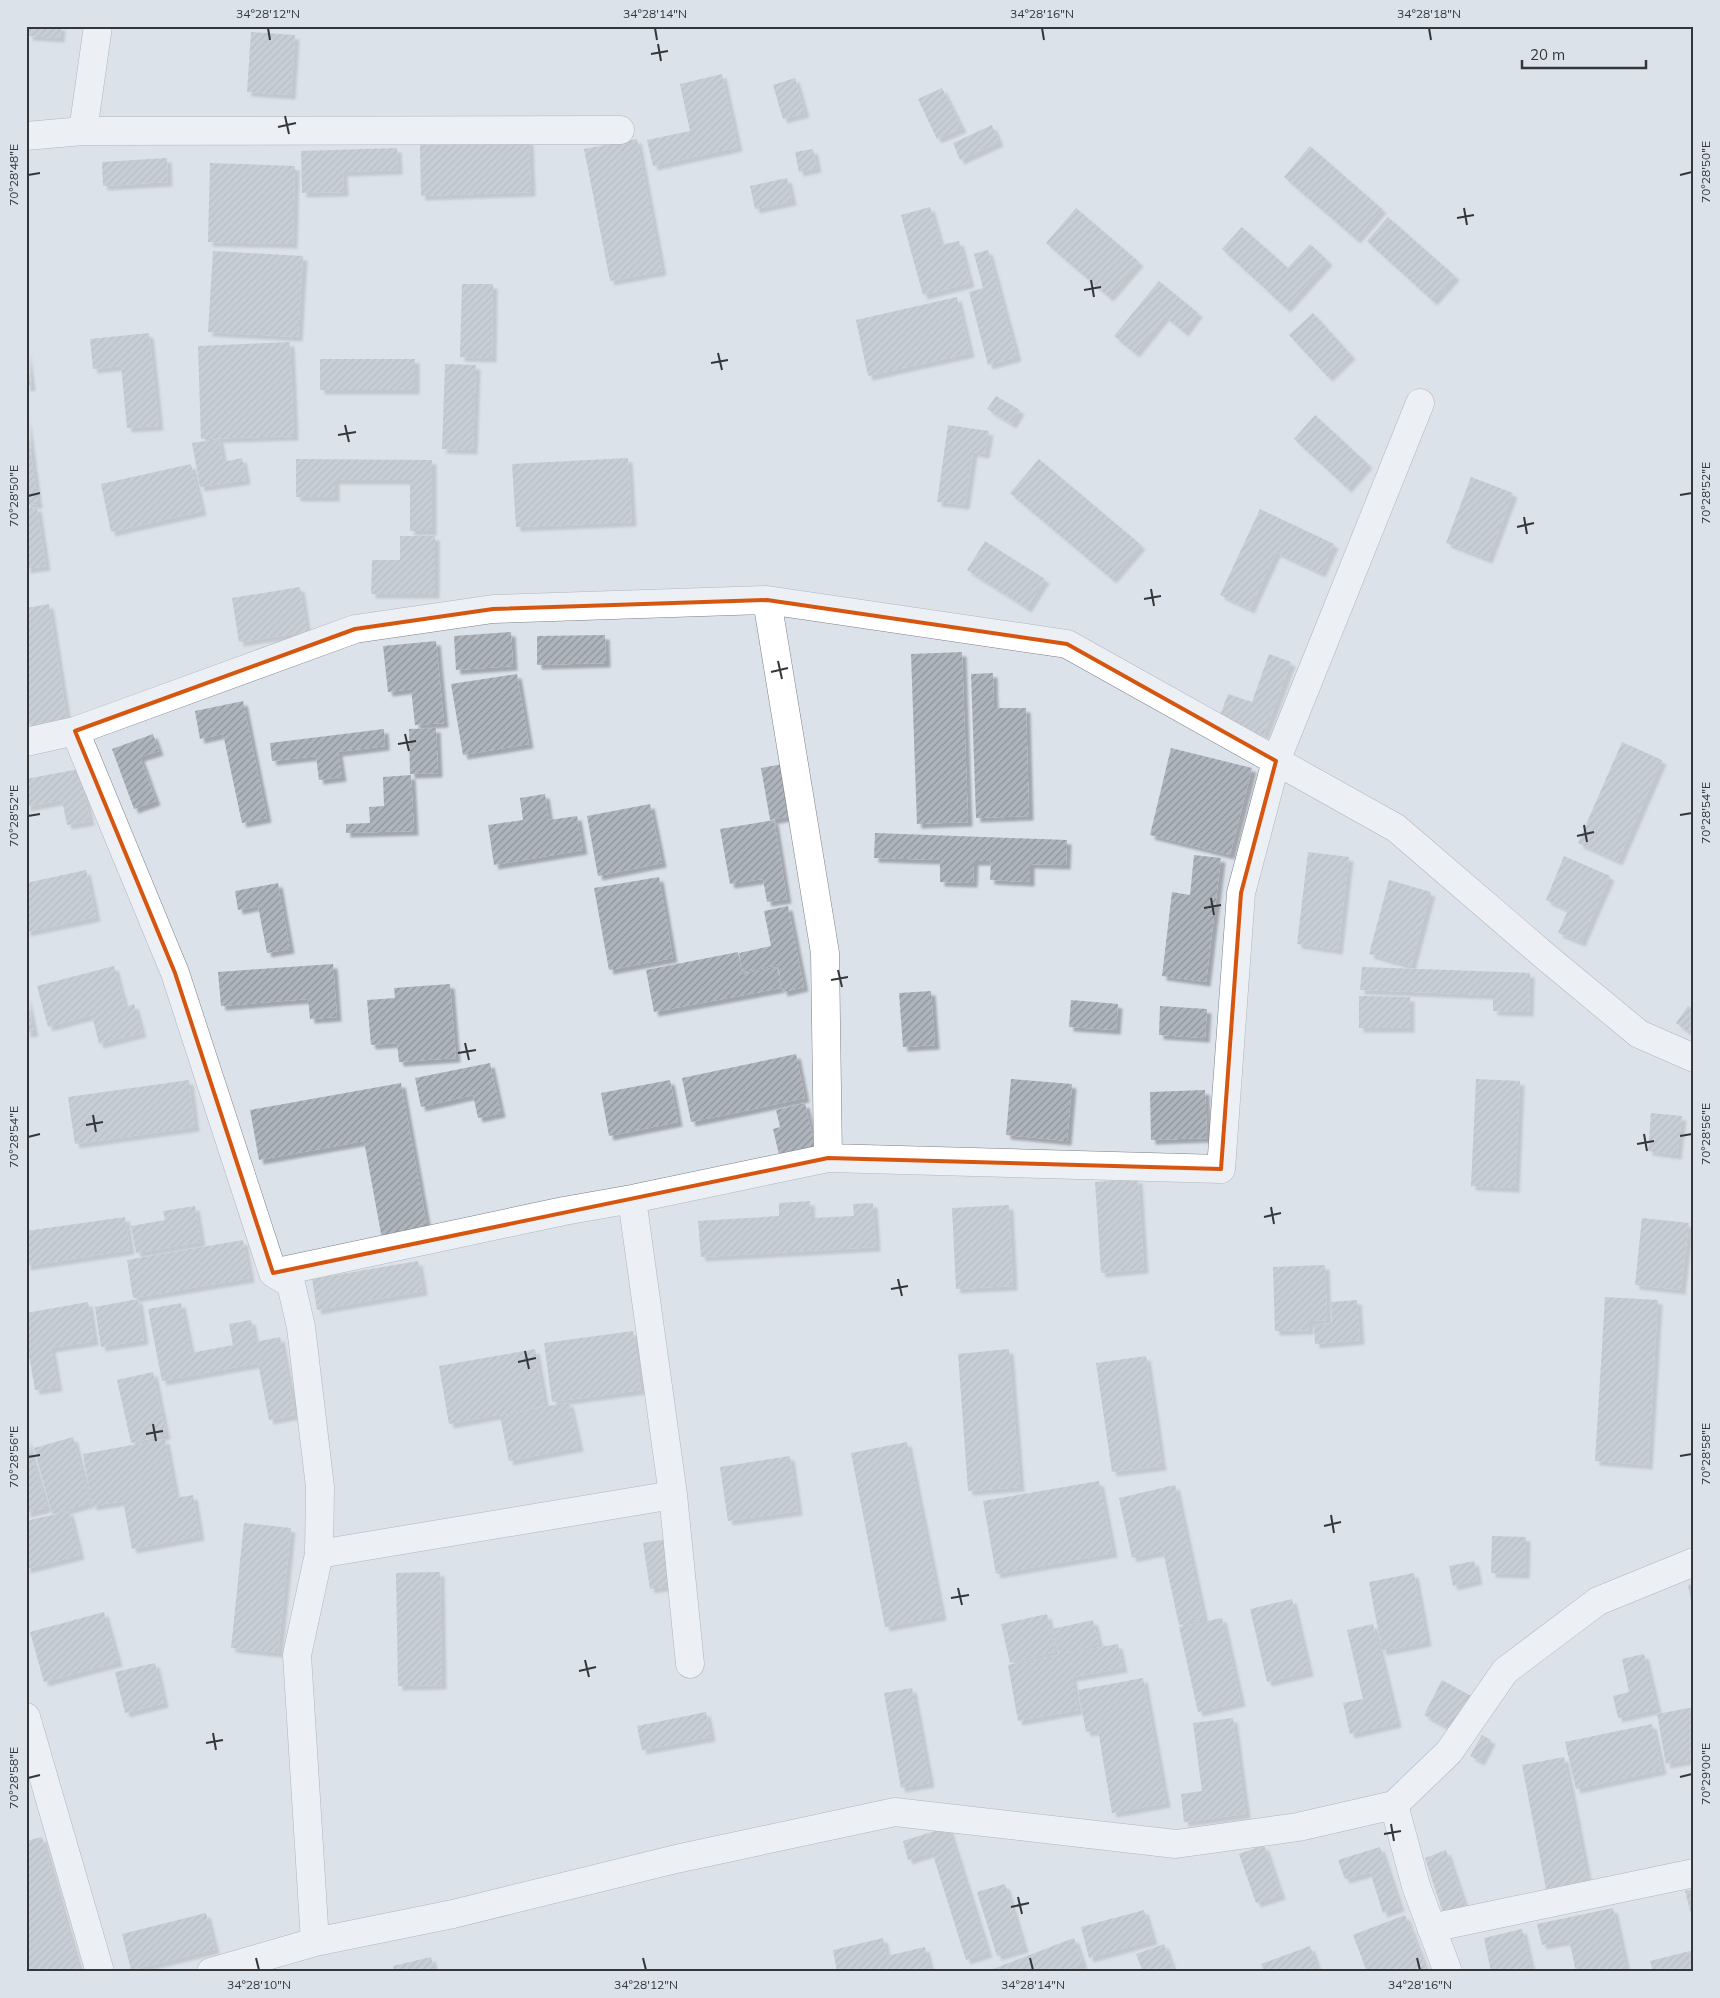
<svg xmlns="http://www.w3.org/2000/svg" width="1720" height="1998" viewBox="0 0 1720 1998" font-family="Mulish,sans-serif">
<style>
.building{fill:url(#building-hatch);filter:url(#shadow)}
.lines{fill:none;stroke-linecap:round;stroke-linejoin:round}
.minor-casing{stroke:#7b8088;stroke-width:29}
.minor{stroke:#fff;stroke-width:28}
.marked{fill:none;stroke:#d65610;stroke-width:4;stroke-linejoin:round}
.ticks{fill:none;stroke:#343639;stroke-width:2}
.neatline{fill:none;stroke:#343639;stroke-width:2}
.ticks-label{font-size:12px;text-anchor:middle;fill:#343639}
</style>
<defs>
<pattern id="building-hatch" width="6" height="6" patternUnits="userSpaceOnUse" patternTransform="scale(1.25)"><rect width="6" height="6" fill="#afb5bd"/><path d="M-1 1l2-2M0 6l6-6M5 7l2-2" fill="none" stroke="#8f949b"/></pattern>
<filter id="shadow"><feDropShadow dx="4.5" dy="4.5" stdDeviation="1" flood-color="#0004"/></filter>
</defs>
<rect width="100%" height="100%" fill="#dce2ea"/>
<!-- building -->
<path class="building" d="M29 26H61L60 38 28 36Z
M251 32 295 35 291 95 247 92Z
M722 74 738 147 653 166 647 140 690 131 680 84Z
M795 78 805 113 783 119 773 85Z
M942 88 962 128 937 139 918 99Z
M992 125 999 142 960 160 953 143Z
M637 139 662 271 610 281 584 149Z
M529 140 531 192 421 196 420 144Z
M1310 146 1382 209 1356 239 1284 177Z
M397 148 398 170 343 172 344 192 302 193 301 151Z
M813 149 817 168 799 172 795 152Z
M167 158 168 182 103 186 102 162Z
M210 163 295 166 293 244 208 242Z
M787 178 792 201 755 209 750 186Z
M930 207 941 245 959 241 970 283 923 295 901 215Z
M1076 208 1139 262 1109 297 1046 243Z
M1388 217 1455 276 1433 301 1367 241Z
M1242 227 1288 268 1310 244 1328 261 1286 308 1222 249Z
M988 250 1017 357 988 365 969 292 983 288 974 254Z
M213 251 303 256 298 337 208 332Z
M1159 281 1198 313 1184 332 1165 316 1135 353 1114 336Z
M462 284H493L492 358 460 357Z
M957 297 970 353 868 376 856 320Z
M1313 313 1351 355 1328 377 1289 335Z
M149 333 159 426 127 428 121 366 93 369 90 339Z
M290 342 294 436 201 439 198 346Z
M26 349 31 386 26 387Z
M320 359H415V390H320Z
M445 364 476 365 473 450 442 449Z
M996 396 1020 410 1012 424 987 409Z
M1315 415 1368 464 1347 488 1294 439Z
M26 416 38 504 26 505Z
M948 425 989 431 985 454 973 452 965 505 937 502Z
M219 439 223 462 242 458 246 480 200 487 192 443Z
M628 458 632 522 516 527 512 464Z
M296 459 432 460V531H410V480H335V497H296Z
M1039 459 1141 545 1112 579 1010 493Z
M191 464 202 511 111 532 101 484Z
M1471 477 1513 493 1488 559 1446 543Z
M37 507 46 566 26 569V509Z
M1260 509 1334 544 1321 573 1276 552 1250 609 1220 595Z
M400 536H435V594H371L372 560H400Z
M985 541 1045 579 1027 608 967 570Z
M300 587 307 632 239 642 232 598Z
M49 604 67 719 26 725V608Z
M511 632 513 666 456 670 454 636Z
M605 635 606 663 537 665V636Z
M436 641 444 723 415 725 411 689 388 692 383 646Z
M962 652 968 822 917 824 911 654Z
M1269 654 1291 662 1264 735 1219 718 1228 694 1252 702Z
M993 673 994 708H1026L1029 816 976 818 971 674Z
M517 674 529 744 463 755 451 684Z
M243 701 267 818 242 823 223 734 200 739 195 711Z
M436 728 438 773 410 774 409 729Z
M384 729 385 746 338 752 342 777 319 780 316 756 272 761 270 743Z
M153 734 159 751 140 757 156 801 134 809 112 749Z
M1622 742 1662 760 1618 861 1578 843Z
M1171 748 1252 768 1230 855 1150 835Z
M788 763 797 815 770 820 761 768Z
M79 769 90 821 67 825 62 800 26 807V779Z
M411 775 414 831 346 833V824L370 823 369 807 384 806 383 777Z
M545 794 549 820 577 816 583 850 494 865 488 825 523 820 520 798Z
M650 804 662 863 598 876 587 816Z
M774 820 787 899 767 902 763 879 730 884 720 829Z
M875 833 1067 840 1066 865 1030 864V882L990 880 991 861H974L973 883 940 882V860L874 858Z
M1308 852 1349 857 1338 950 1297 944Z
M1194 855 1221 858 1206 982 1162 976 1172 892 1190 895Z
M1564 856 1610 876 1581 942 1558 933 1568 910 1546 900Z
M86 870 96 917 26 932V883Z
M659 877 673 958 609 970 594 888Z
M1389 880 1431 892 1411 966 1369 954Z
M278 883 290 949 267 953 258 906 238 910 235 891Z
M788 906 804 987 783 992 778 965 743 972 739 953 771 946 764 911Z
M738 952 742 974 777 967 781 988 654 1012 646 970Z
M333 964 337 1017 310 1019 308 999 221 1006 218 972Z
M114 966 125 1007 134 1004 142 1033 99 1044 92 1015 48 1027 37 986Z
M1362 967 1530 973 1529 1012 1493 1011V995L1360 990Z
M450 984 456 1058 399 1062 397 1043 371 1045 367 1000 395 998 394 988Z
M931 991 935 1045 903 1047 899 993Z
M26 995 34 1032 26 1033Z
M1359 996 1410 997V1028H1359Z
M1071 1000 1118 1004 1116 1030 1069 1027Z
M1160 1006 1207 1009 1205 1038 1159 1035Z
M1688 1006 1694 1010V1036L1676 1023Z
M796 1054 805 1098 691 1122 682 1078Z
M490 1063 501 1113 478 1118 473 1095 421 1107 415 1078Z
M1011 1079 1072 1084 1067 1141 1006 1135Z
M1476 1079 1520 1081 1515 1188 1471 1186Z
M189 1080 195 1127 75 1144 68 1097Z
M670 1080 678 1122 609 1136 601 1093Z
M401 1083 428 1231 382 1239 364 1141 259 1160 250 1110Z
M1205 1090 1207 1138 1151 1140 1150 1092Z
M805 1103 816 1151 780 1159 773 1129 780 1127 776 1110Z
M1651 1113 1682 1116 1677 1155 1648 1151Z
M1138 1179 1144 1269 1101 1273 1095 1182Z
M810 1201 811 1218 854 1216 853 1204 873 1203 876 1247 701 1257 698 1221 779 1216V1203Z
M1009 1205 1013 1286 956 1289 952 1208Z
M195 1206 201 1242 136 1253 131 1226 165 1220 163 1211Z
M125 1217 130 1250 26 1266V1231Z
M1642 1218 1689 1223 1681 1290 1635 1285Z
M243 1240 250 1278 133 1298 127 1260Z
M418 1261 423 1291 317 1310 312 1279Z
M1325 1265 1327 1320 1309 1321V1330L1275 1331 1273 1267Z
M1605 1297 1658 1300 1648 1465 1595 1461Z
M138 1299 144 1340 101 1347 95 1307Z
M1357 1300 1360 1340 1315 1344 1314 1325 1332 1323 1331 1302Z
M88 1302 94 1341 51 1348 58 1387 35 1390 26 1338V1313Z
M181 1303 191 1353 233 1345 229 1324 251 1320 255 1342 280 1337 295 1415 269 1420 258 1363 162 1381 148 1309Z
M633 1331 641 1390 552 1402 544 1343Z
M535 1349 545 1406 449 1424 439 1366Z
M1009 1349 1020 1487 968 1491 958 1354Z
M1146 1356 1162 1466 1112 1472 1096 1363Z
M153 1372 166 1435 131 1443 117 1380Z
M569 1402 579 1447 509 1461 500 1416Z
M26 1437 47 1508 26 1513Z
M73 1437 90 1503 52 1514 34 1448Z
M165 1439 176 1498 193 1495 200 1536 132 1549 123 1501 92 1506 83 1454Z
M907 1442 942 1616 885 1627 851 1453Z
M790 1456 798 1511 728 1521 720 1467Z
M1099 1481 1113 1553 996 1574 983 1501Z
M1175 1485 1204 1619 1179 1625 1163 1551 1132 1558 1119 1498Z
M69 1511 80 1555 26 1569V1521Z
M244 1523 291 1528 278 1653 231 1648Z
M1492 1536 1526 1537 1525 1574 1491 1573Z
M667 1539 674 1585 650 1589 643 1543Z
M1474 1561 1478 1580 1453 1586 1449 1566Z
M440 1572 442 1685 398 1686 396 1573Z
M1414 1573 1427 1642 1382 1651 1369 1582Z
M1694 1584V1612H1693L1688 1585Z
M1292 1599 1309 1672 1267 1682 1250 1609Z
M104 1612 118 1662 44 1682 30 1632Z
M1047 1614 1055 1652 1010 1663 1001 1624Z
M1222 1618 1241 1702 1198 1712 1179 1627Z
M1093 1620 1099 1644 1062 1654 1118 1644 1123 1668 1072 1677 1078 1710 1018 1721 1008 1665 1059 1655 1052 1629Z
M1373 1624 1397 1723 1350 1734 1343 1703 1363 1699 1347 1630Z
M1644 1654 1657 1709 1618 1718 1613 1696 1629 1692 1622 1659Z
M155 1663 164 1703 125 1713 115 1672Z
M1143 1678 1166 1803 1112 1813 1098 1730 1086 1732 1078 1690Z
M1442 1680 1473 1697 1454 1731 1424 1715Z
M912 1688 930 1783 901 1788 884 1693Z
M1694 1707V1759L1666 1764 1657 1714Z
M706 1712 711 1737 642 1750 637 1726Z
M1233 1718 1246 1814 1184 1822 1181 1794 1202 1791 1193 1723Z
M1652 1724 1662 1770 1576 1789 1565 1742Z
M1482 1735 1491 1740 1480 1761 1470 1756Z
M1564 1757 1588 1881 1546 1889 1522 1765Z
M948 1827 988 1953 966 1960 932 1852 908 1860 903 1841Z
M42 1837 80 1972H26V1841Z
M1264 1845 1281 1895 1256 1903 1239 1854Z
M1380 1847 1400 1907 1383 1913 1370 1872 1345 1879 1338 1860Z
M1446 1850 1465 1906 1443 1913 1425 1858Z
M1005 1884 1024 1948 997 1956 977 1892Z
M1694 1889V1922H1693L1685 1891Z
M1613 1908 1627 1972H1576L1569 1940 1542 1945 1537 1924Z
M1144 1910 1153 1940 1089 1958 1081 1927Z
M206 1913 215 1949 131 1970 122 1934Z
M1405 1915 1427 1972H1367L1353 1935Z
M1522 1929 1532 1972H1491L1484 1938Z
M883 1938 887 1956 925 1947 931 1972H837L833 1950Z
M1074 1938 1083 1964 1063 1972H985Z
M1164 1944 1174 1972H1143L1136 1954Z
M1310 1946 1319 1972H1265L1261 1964Z
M1694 1950V1972H1653L1650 1961Z
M431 1957 435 1972H394L393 1966Z"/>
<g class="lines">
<!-- minor casing -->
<g class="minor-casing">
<path id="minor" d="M83 131 98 26
M26 136 83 131 620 130
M767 600 825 953 828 1158
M75 731 175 973 273 1273 291 1284 301 1327 320 1487 319 1554 297 1655 315 1942
M26 742 75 731 355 629 493 609 767 600 1067 644 1396 828 1546 957 1639 1034 1694 1058
M632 1199 673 1495 690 1664
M273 1273 564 1211 632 1199 828 1158 1221 1169 1241 893 1276 761 1420 403
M319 1554 673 1495
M26 1717 100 1972
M1394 1805 1416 1886 1448 1972
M1431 1928 1694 1873
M211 1972 315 1942 453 1914 676 1859 895 1812 1176 1844 1298 1827 1394 1805 1449 1752 1505 1671 1598 1601 1694 1562"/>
</g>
<!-- minor -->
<use href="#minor" class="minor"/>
</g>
<!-- marked area -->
<path d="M0 0H1720V1998H0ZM767 600 1067 644 1276 761 1241 893 1221 1169 828 1158 273 1273 175 973 75 731 355 629 493 609Z" fill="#dce2ea" fill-opacity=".55" fill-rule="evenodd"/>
<path class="marked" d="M767 600 1067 644 1276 761 1241 893 1221 1169 828 1158 273 1273 175 973 75 731 355 629 493 609Z"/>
<!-- ticks -->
<path class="ticks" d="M268 28 270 40M655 28 657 40M1042 28 1044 40M1429 28 1431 40M658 44 661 61M651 54 668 51M285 116 289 134M278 127 296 123M28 175 40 173M1680 175 1692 172M1464 208 1467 225M1457 218 1474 215M1091 280 1094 297M1084 290 1101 287M718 353 722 370M711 363 728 360M345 425 349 442M338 435 356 432M1680 495 1692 493M28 496 40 493M1524 517 1527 534M1517 527 1534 523M1151 589 1154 606M1144 599 1161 596M778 661 782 679M771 672 788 668M405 734 409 751M398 744 416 741M1680 815 1692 813M28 816 40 814M1584 825 1587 842M1577 836 1594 832M1211 898 1214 915M1204 908 1221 905M838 970 842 987M831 980 848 977M465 1043 469 1060M458 1053 476 1050M93 1115 96 1132M86 1125 103 1122M1644 1134 1647 1151M1680 1136 1692 1134M28 1137 40 1134M1637 1144 1654 1141M1271 1207 1274 1224M1264 1217 1281 1213M898 1279 902 1296M891 1289 908 1286M525 1351 529 1369M518 1362 536 1358M153 1424 156 1441M146 1434 163 1431M1680 1456 1692 1454M28 1457 40 1455M1331 1515 1334 1533M1324 1526 1341 1522M958 1588 962 1605M951 1598 969 1595M585 1660 589 1677M579 1671 596 1667M213 1733 216 1750M206 1743 223 1740M1680 1777 1692 1774M28 1778 40 1775M1391 1824 1394 1841M1384 1834 1401 1831M1018 1897 1022 1914M1011 1907 1029 1903M256 1958 259 1970M643 1958 646 1970M1030 1958 1033 1970M1417 1958 1420 1970"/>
<!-- border -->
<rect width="1720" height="1998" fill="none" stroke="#dce2ea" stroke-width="55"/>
<!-- scale -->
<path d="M1522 60v8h124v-8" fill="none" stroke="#343639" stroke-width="2.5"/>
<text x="1530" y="60" font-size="15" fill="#343639" stroke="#dce2ea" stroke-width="4" paint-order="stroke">20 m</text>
<rect x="28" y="28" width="1664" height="1942" class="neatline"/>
<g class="ticks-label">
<text x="268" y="18">34°28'12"N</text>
<text x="655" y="18">34°28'14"N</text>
<text x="1042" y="18">34°28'16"N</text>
<text x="1429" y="18">34°28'18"N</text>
<text transform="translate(1706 172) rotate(-90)" y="4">70°28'50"E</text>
<text transform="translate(14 175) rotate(-90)" y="4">70°28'48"E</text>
<text transform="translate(1706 493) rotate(-90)" y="4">70°28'52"E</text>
<text transform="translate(14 496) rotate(-90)" y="4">70°28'50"E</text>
<text transform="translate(1706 813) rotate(-90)" y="4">70°28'54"E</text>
<text transform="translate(14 816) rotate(-90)" y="4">70°28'52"E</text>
<text transform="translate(1706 1134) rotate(-90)" y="4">70°28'56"E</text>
<text transform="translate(14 1137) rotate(-90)" y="4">70°28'54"E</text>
<text transform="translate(1706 1454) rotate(-90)" y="4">70°28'58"E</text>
<text transform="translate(14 1457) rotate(-90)" y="4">70°28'56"E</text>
<text transform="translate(1706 1774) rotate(-90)" y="4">70°29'00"E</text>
<text transform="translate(14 1778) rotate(-90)" y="4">70°28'58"E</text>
<text x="259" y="1989">34°28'10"N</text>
<text x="646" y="1989">34°28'12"N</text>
<text x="1033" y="1989">34°28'14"N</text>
<text x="1420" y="1989">34°28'16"N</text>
</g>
</svg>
